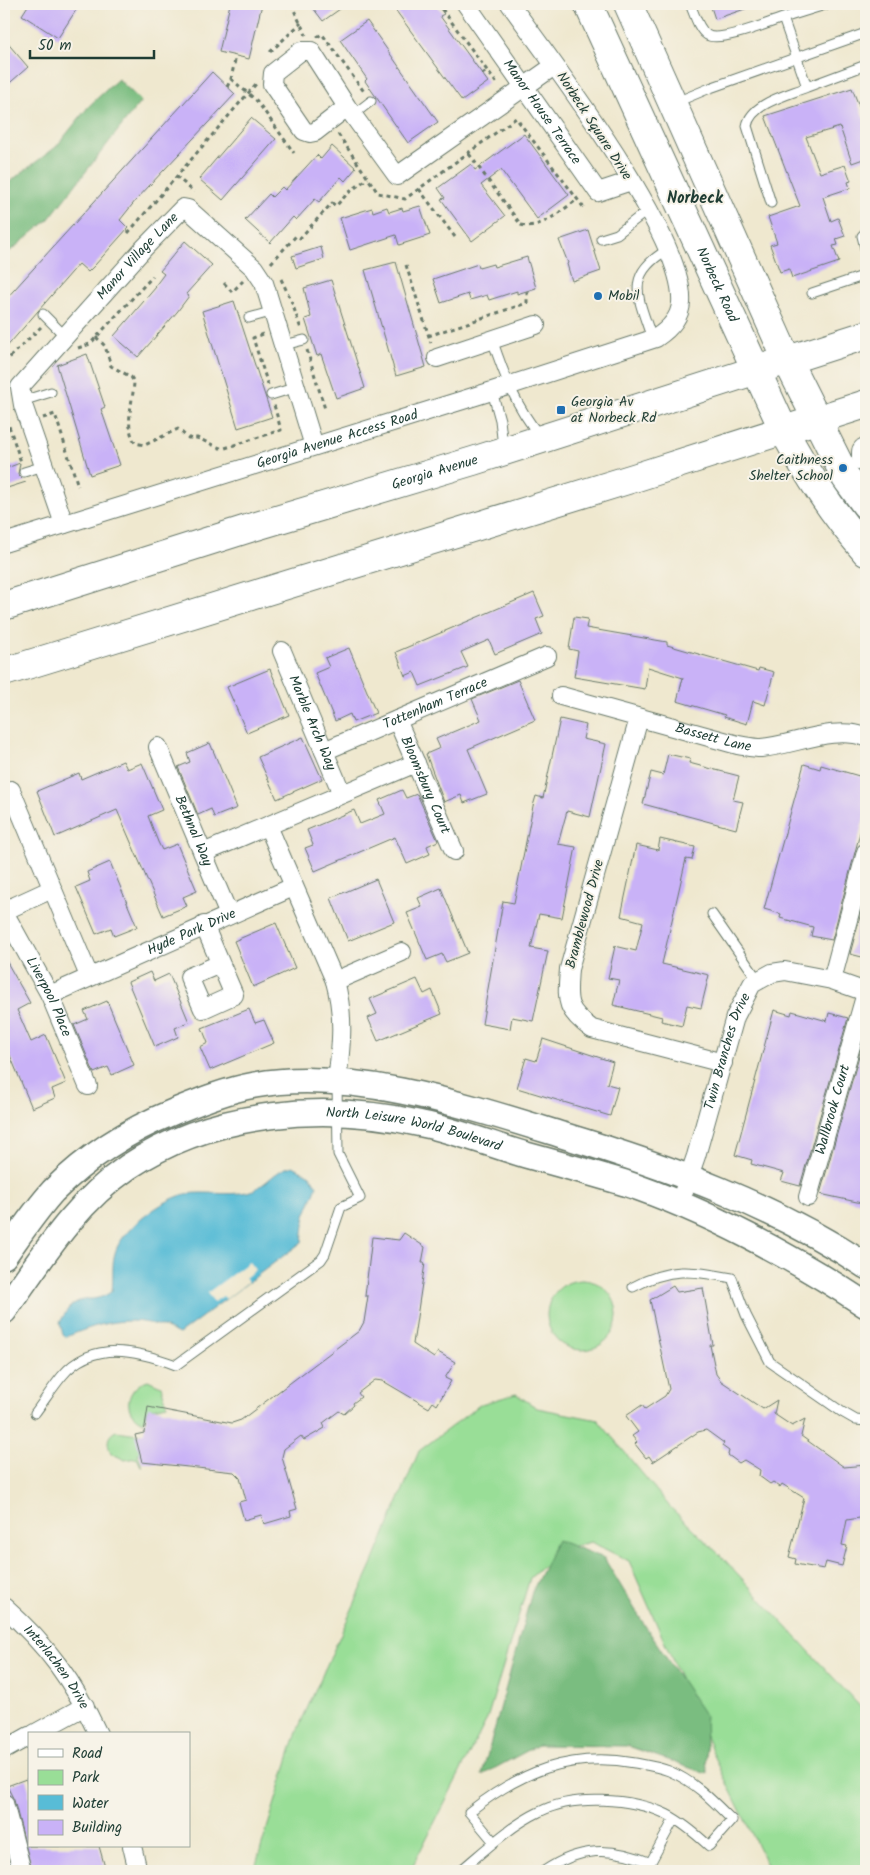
<svg xmlns="http://www.w3.org/2000/svg" width="870" height="1875" viewBox="0 0 870 1875" font-family="Kalam,sans-serif">
<style>
.green{fill:#99de97;stroke:#5c8e66}
.forest{fill:#7abd80;stroke:#4c7d5a}
.water{fill:#58bcd6;stroke:#3c7c85}
.pier{fill:#efe8cf}
.building{fill:#c9b2f7}
.lines{fill:none;stroke-linecap:round;stroke-linejoin:round}
.lane-casing{stroke:#68796a;stroke-width:11}
.street-casing{stroke:#68796a;stroke-width:20}
.secondary-casing{stroke:#68796a;stroke-width:28}
.primary-casing{stroke:#68796a;stroke-width:30}
.path{stroke:#68796a;stroke-width:3;stroke-dasharray:4 4;stroke-linecap:butt}
.lane{stroke:#fff;stroke-width:9}
.street{stroke:#fff;stroke-width:18}
.secondary{stroke:#fff;stroke-width:25}
.primary{stroke:#fff;stroke-width:28}
.poi-dot{fill:#1f6fb2;stroke:#f7f3e8;stroke-width:2}
.labels{text-anchor:middle;dominant-baseline:central;stroke-width:4;stroke-linejoin:round;paint-order:stroke}
.street-label{font-size:14px;fill:#1f3d34;stroke:#f7f3e8}
.poi-label{font-size:14px;fill:#1f3d34;stroke:#f7f3e8;text-anchor:start}
.quarter-label{font-size:16px;font-weight:bold;fill:#1f3d34;stroke:#f7f3e8}
</style>
<rect width="100%" height="100%" fill="#f7f3e8"/>
<filter id="ink" filterUnits="userSpaceOnUse"><feTurbulence type="fractalNoise" baseFrequency=".02" numOctaves="2"/><feDisplacementMap in="SourceGraphic" scale="10" xChannelSelector="R" yChannelSelector="G"/><feConvolveMatrix kernelMatrix="1 2 1 2 8 2 1 2 1" color-interpolation-filters="sRGB"/></filter>
<filter id="wash" filterUnits="userSpaceOnUse"><feTurbulence type="fractalNoise" baseFrequency=".0096" numOctaves="4" result="noise"/><feDisplacementMap in="SourceGraphic" scale="20" xChannelSelector="R" yChannelSelector="G"/><feGaussianBlur stdDeviation="1.12" result="paint"/><feColorMatrix in="noise" values="0 0 0 0 0 0 0 0 0 0 0 0 0 0 0 0 0 1.4 0 .05"/><feComposite in="paint" operator="in"/></filter>
<g filter="url(#wash)">
<rect width="100%" height="100%" fill="#efe8cf"/>
<!-- green -->
<path class="green" d="M547 1315a35 35 0 1 1 70 0a35 35 0 1 1-70 0Z
M148 1380 161 1386 167 1405 148 1409 143 1422C120 1412 127 1387 148 1380Z
M516 1394 537 1408 598 1420 670 1507 723 1558 866 1713V1871H770L722 1773 629 1561 591 1542 562 1549 530 1578 487 1719 410 1871H254L297 1731 372 1565 419 1451 481 1404Z
M116 1431 146 1435 147 1451 138 1454 142 1468 137 1458 125 1460 111 1453C107 1444 106 1436 116 1431Z"/>
<!-- forest -->
<path class="forest" d="M118 79 141 101 48 220 4 256V186L56 147 89 106Z
M557 1540 604 1558 642 1621 705 1716 707 1774 628 1746 538 1745 482 1775 532 1592Z"/>
<!-- water -->
<path class="water" d="M293 1166 310 1175 317 1186 305 1216 302 1242 179 1334C138 1313 106 1320 66 1337L63 1335 60 1323C76 1287 91 1308 112 1291 114 1277 111 1263 116 1250 124 1228 163 1199 186 1194 206 1191 227 1196 247 1192 266 1188 274 1169 293 1166Z"/>
<!-- pier -->
<path class="pier" d="M249 1262 255 1270 245 1278 248 1282 226 1299 223 1296 214 1302 207 1293Z"/>
<g id="blocks">
<!-- building -->
<path class="building" d="M29 4H80L58 38 22 15Z
M230 4H262L249 59 219 52Z
M310 4H347L323 21Z
M391 4H436L444 14 440 16 488 82 462 101Z
M710 4H753L754 6 715 19Z
M367 21 438 122 408 143 365 81 367 79 340 40Z
M4 39 28 67 4 88Z
M212 72 235 94 136 200 120 220 128 228 95 265 88 272 79 264 4 350V301Z
M852 88 864 119 866 118V158L852 163 840 127 806 137 820 173 845 165 851 181 848 182 850 188 823 197 831 221 838 218 845 236 836 239 838 245 833 246 839 262 792 278 789 269 780 272 770 245 777 243 768 217 800 206 765 116Z
M251 118 276 139 223 200 199 179Z
M524 134 569 195 537 219 501 170 481 185 505 216 472 241 441 199 445 198 438 188 471 164 475 170Z
M332 146 356 168 345 181 341 177 319 202 315 199 296 220 293 217 270 243 245 220 269 194 272 197 282 187 285 190 317 155 321 159Z
M420 206 430 235 399 245 396 235 350 250 340 218 372 208 373 212 387 207 389 212 402 208 403 211Z
M588 230 601 271 572 281 567 264 568 263 559 240Z
M185 241 212 265 186 294 189 296 177 312 138 357 114 336 156 287 155 286 164 274 160 271Z
M321 247 324 259 296 268 292 256Z
M527 257 536 288 517 294V291L489 300 487 295 470 300 468 294 441 303 433 279 478 264 479 268 493 264 494 267Z
M396 262 426 367 396 376 365 270Z
M331 280 365 388 336 398 321 354 317 356 305 319 311 317 304 288Z
M234 301 272 417 238 428 202 311Z
M87 354 105 407 101 409 120 465 90 475 57 365Z
M20 463 18 474 26 482 4 489V469Z
M534 593 544 616 536 619 542 634 495 654 489 640 461 652 468 667 420 686 414 672 405 676 396 652Z
M574 617 588 619 586 628 667 642V645L758 671 759 668 774 672 765 705 753 701 747 724 724 717 725 715 677 701 683 678 648 667 645 689 574 677 578 651 569 649Z
M349 648 376 713 353 722 350 714 335 721 315 673 329 667 325 658Z
M270 669 289 715 247 733 227 687Z
M518 680 535 720 468 749 487 794 464 803 461 795 444 802 426 754 440 748 436 739 481 720 472 699Z
M560 719 586 725 583 739 606 744 590 817 567 811 558 844 576 847 562 918 539 914 531 948 548 951 533 1021 512 1017 510 1029 482 1024 503 901 514 903 533 806 536 796 543 798Z
M303 737 322 779 277 799 258 757Z
M210 743 237 808 214 817 211 809 198 815 178 767 190 762 187 753Z
M668 754 690 759 689 763 739 776 733 800 743 802 736 829 643 804 651 772 663 775Z
M123 761 127 769 142 763 162 810 148 816 158 842 162 850 177 844 197 891 183 897 187 906 163 916 117 810 55 837 37 791 79 773 81 779Z
M804 764 820 769 821 765 866 778V810L832 940 811 936 813 927 780 918 781 914 764 909Z
M402 790 406 798 417 794 438 841 427 846 430 854 407 864 395 837 315 871 305 848 313 845 307 830 354 810 360 824 385 814 379 800Z
M660 839 695 847 692 860 686 859 662 964 709 975 701 1008 687 1005 682 1026 661 1021 662 1017 613 1005 619 980 608 978 615 946 636 951 643 922 621 916 636 845 658 850Z
M110 862 137 927 114 936 111 928 96 934 76 887 90 881 87 872Z
M376 879 394 922 348 941 331 898Z
M441 888 468 953 446 962 442 954 427 960 407 913 422 907 418 898Z
M866 894V958L850 954Z
M276 923 295 968 253 987 234 941Z
M4 957 30 1003 17 1010 31 1042 46 1035 66 1083 52 1089 55 1098 32 1108 4 1041Z
M150 972 154 981 169 974 189 1022 175 1028 178 1037 155 1047 128 982Z
M417 979 424 994 432 990 442 1014 378 1041 368 1018 377 1014 370 999Z
M107 1001 134 1065 112 1075 108 1067 94 1073 74 1025 88 1019 84 1011Z
M249 1009 255 1023 264 1020 274 1043 210 1070 200 1047 208 1043 202 1028Z
M774 1010 791 1015 792 1011 827 1021 829 1013 848 1018 800 1186 781 1181 784 1173 751 1164 752 1160 735 1155Z
M866 1031V1204L820 1194Z
M543 1039 613 1062 607 1084 618 1087 610 1116 517 1088 526 1058 536 1061Z
M404 1233 425 1247 422 1263H425L413 1344 434 1358 438 1352 455 1362 445 1378 451 1381 437 1405 433 1402 429 1408 383 1381 375 1380 358 1393 361 1397 353 1403 354 1405 344 1414 339 1411 323 1423 325 1428 304 1440 301 1436 284 1449 282 1457 297 1509 290 1511 291 1516 264 1524 261 1515 244 1520 239 1502 246 1500 240 1478 234 1472 142 1462 135 1435 144 1433 148 1407 232 1423 241 1420 359 1331 364 1322 368 1296H365L372 1237 399 1240Z
M673 1286 677 1292 703 1288 713 1345H710L716 1374 721 1381 763 1409 777 1400 774 1414 792 1426 805 1419 801 1436 844 1467 866 1465V1517L847 1520 842 1545 847 1546 842 1566 826 1562 824 1569 795 1564 796 1559 789 1557 804 1498 782 1484 780 1487 773 1482 770 1484 759 1476 760 1470 744 1460 739 1463 728 1455 729 1451 722 1446 724 1443 706 1430 698 1432 653 1462 649 1456 646 1458 635 1444 637 1442 632 1436 638 1432 626 1416 642 1405 645 1409 665 1396 669 1389 650 1300Z
M26 1779 29 1790V1846H99L106 1871H32L14 1800 7 1786Z
M9 1862 11 1871H4V1863Z"/>
</g>
</g>
<g filter="url(#ink)">
<use href="#blocks" fill-opacity="0" stroke="#68796a" stroke-width="1"/>
<g class="lines">
<!-- lane casing -->
<g class="lane-casing">
<path id="lane" d="M690 4C694 13 698 29 707 35 719 43 768 23 783 18
M828 4 783 18 807 87 866 65
M674 103 710 88 866 33
M353 115 371 101
M771 203 747 126C751 103 788 95 807 87
M866 232 862 236 866 252
M601 239 617 234 648 210
M812 293 866 275
M43 314 65 336
M249 318 274 311
M492 339C504 375 516 407 540 436
M652 339C639 298 623 276 667 250
M284 345 304 340
M492 391 500 420 503 447
M271 395 297 387
M22 401 51 392
M24 472 44 466
M712 914 758 980
M633 1287C670 1267 692 1270 732 1278L746 1315 770 1362 842 1412 856 1420 866 1421
M35 1413C44 1401 52 1388 62 1376 93 1339 138 1351 176 1365L321 1260 325 1254 341 1207 360 1198 338 1154 337 1083
M460 1871C485 1850 510 1826 539 1812 573 1794 632 1798 666 1814 682 1822 696 1834 709 1846L732 1820C713 1801 694 1781 669 1771 659 1767 646 1765 635 1763 570 1751 520 1772 469 1812L494 1842
M544 1871C579 1847 611 1846 651 1863
M646 1871 674 1819"/>
</g>
<!-- street casing -->
<g class="street-casing">
<g id="street">
<path id="s1" d="M466 4 598 192 631 181"/>
<path d="M347 107 315 132 310 133 304 131 272 84 273 73 301 51H311L347 107 397 176 554 66"/>
<path d="M437 358 536 325"/>
<path id="s2" d="M64 524 23 405 20 387 144 248 183 208 188 209 254 268 264 283 314 446"/>
<path id="s3" d="M4 543 492 391 656 338C668 330 680 319 681 303 686 237 551 61 510 4"/>
<path id="s4" d="M282 651 342 794"/>
<path id="s5" d="M561 696 738 745C745 746 754 748 761 748 795 745 833 725 866 737"/>
<path d="M639 718 569 969C567 1000 564 1009 592 1029L723 1063"/>
<path id="s6" d="M397 720 454 851"/>
<path id="s7" d="M158 747 229 915"/>
<path id="s8" d="M324 751 547 656"/>
<path d="M11 790 89 976"/>
<path d="M268 826 335 981C345 1017 341 1047 337 1082"/>
<path d="M203 853 416 763"/>
<path d="M4 911 52 889"/>
<path id="s9" d="M4 912 50 995 88 1086"/>
<path d="M204 925 234 995 203 1009 189 977 220 964"/>
<path d="M832 980 866 852"/>
<path d="M335 981 402 952"/>
<path id="s10" d="M50 995 293 887"/>
<path id="s11" d="M808 1197 866 993"/>
<path id="s12" d="M679 1205 696 1156 735 1017 752 984 772 973 785 971 832 980 866 992"/>
<path id="s13" d="M4 1607C47 1645 74 1682 98 1734"/>
<path d="M34 1734 85 1706"/>
<path d="M4 1750 29 1736"/>
<path d="M4 1803 22 1871"/>
<path d="M132 1846 138 1871"/>
</g>
</g>
<!-- secondary casing -->
<g class="secondary-casing">
<g id="secondary">
<path d="M4 1256C19 1235 35 1211 53 1191 87 1157 129 1130 173 1112 200 1101 227 1090 255 1085 351 1067 471 1107 562 1135 668 1167 774 1205 866 1266"/>
<path id="s14" d="M4 1311C41 1259 74 1204 128 1167 213 1110 325 1102 422 1124 457 1131 492 1145 526 1155 559 1164 592 1173 625 1183 706 1210 795 1258 866 1305"/>
</g>
</g>
<!-- primary casing -->
<g class="primary-casing">
<g id="primary">
<path id="s15" d="M588 4 784 431C809 477 832 512 866 552"/>
<path d="M628 4 787 360 846 478 866 505"/>
<path d="M866 452V458"/>
<path id="s16" d="M4 606 250 528 473 461 866 335"/>
<path d="M4 672 637 477 866 404"/>
</g>
</g>
<!-- path -->
<path class="path" d="M291 4 306 35
M442 9 497 84
M317 37 322 34 365 93
M270 52 301 23
M482 74 487 71
M231 79 257 101 294 153
M227 87 231 79 235 60
M338 134 378 193 405 199 516 118 584 208
M469 154 521 225C541 230 562 210 578 199
M176 176 194 192
M419 189 455 237
M128 233 256 84
M271 263 296 236 300 238 332 203 336 206 347 194 368 178
M406 265 431 343
M281 279 291 300 301 329
M224 283 232 292 243 281
M263 334 253 338 268 385
M428 336 527 303V291
M96 337 105 346 111 366 131 377 134 382C133 403 124 424 135 443L145 445 178 429 188 438H197L220 448H225L281 430 274 405
M78 348 90 344 153 276
M307 350 325 409
M4 363 41 327
M4 411 21 462
M43 418 55 414 78 486"/>
<!-- lane -->
<use href="#lane" class="lane"/>
<!-- street -->
<use href="#street" class="street"/>
<!-- secondary -->
<use href="#secondary" class="secondary"/>
<!-- primary -->
<use href="#primary" class="primary"/>
</g>
</g>
<!-- markers -->
<g class="poi-dot">
<circle cx="598" cy="296" r="5"/>
<rect x="556" y="405" width="10" height="10" rx="2.5"/>
<circle cx="843" cy="468" r="5"/>
</g>
<g class="labels">
<!-- street labels -->
<g class="street-label">
<text stroke="none"><textPath href="#s1" startOffset="132">Manor House Terrace</textPath></text>
<text transform="translate(594 126) rotate(57)">Norbeck Square Drive</text>
<text stroke="none"><textPath href="#s2" startOffset="320">Manor Village Lane</textPath></text>
<text stroke="none"><textPath href="#s15" startOffset="309">Norbeck Road</textPath></text>
<text stroke="none"><textPath href="#s3" startOffset="349">Georgia Avenue Access Road</textPath></text>
<text stroke="none"><textPath href="#s16" startOffset="451">Georgia Avenue</textPath></text>
<text stroke="none"><textPath href="#s8" startOffset="121">Tottenham Terrace</textPath></text>
<text stroke="none"><textPath href="#s4" startOffset="78">Marble Arch Way</textPath></text>
<text stroke="none"><textPath href="#s5" startOffset="158">Bassett Lane</textPath></text>
<text stroke="none"><textPath href="#s6" startOffset="71">Bloomsbury Court</textPath></text>
<text stroke="none"><textPath href="#s7" startOffset="91">Bethnal Way</textPath></text>
<text transform="translate(585 914) rotate(-75)">Bramblewood Drive</text>
<text stroke="none"><textPath href="#s10" startOffset="155">Hyde Park Drive</textPath></text>
<text stroke="none"><textPath href="#s9" startOffset="96">Liverpool Place</textPath></text>
<text stroke="none"><textPath href="#s12" startOffset="161">Twin Branches Drive</textPath></text>
<text stroke="none"><textPath href="#s11" startOffset="91">Wallbrook Court</textPath></text>
<text stroke="none"><textPath href="#s14" startOffset="489">North Leisure World Boulevard</textPath></text>
<text stroke="none"><textPath href="#s13" startOffset="80">Interlachen Drive</textPath></text>
</g>
<!-- poi labels -->
<g class="poi-label">
<text x="608" y="296">Mobil</text>
<text x="571" y="402">Georgia Av<tspan x="571" dy="16">at Norbeck Rd</tspan></text>
<text x="833" y="460" text-anchor="end">Caithness<tspan x="833" dy="16">Shelter School</tspan></text>
</g>
<!-- quarter labels -->
<g class="quarter-label">
<text x="695" y="198">Norbeck</text>
</g>
</g>
<!-- margin -->
<rect width="870" height="1875" fill="none" stroke="#f7f3e8" stroke-width="20"/>
<!-- legend -->
<rect x="28" y="1732" width="162" height="115" fill="#f7f3e8" stroke="#a1aaa0"/>
<rect x="38" y="1749" width="25" height="8" fill="#ffffff" stroke="#a1aaa0"/>
<text x="72" y="1758" font-size="15" fill="#1f3d34">Road</text>
<rect x="38" y="1770" width="25" height="15" fill="#99de97" stroke="#a1aaa0"/>
<text x="72" y="1782" font-size="15" fill="#1f3d34">Park</text>
<rect x="38" y="1795" width="25" height="15" fill="#58bcd6" stroke="#a1aaa0"/>
<text x="72" y="1808" font-size="15" fill="#1f3d34">Water</text>
<rect x="38" y="1820" width="25" height="15" fill="#c9b2f7" stroke="#a1aaa0"/>
<text x="72" y="1832" font-size="15" fill="#1f3d34">Building</text>
<!-- scale -->
<path d="M30 50v8h124v-8" fill="none" stroke="#1f3d34" stroke-width="2.5"/>
<text x="38" y="50" font-size="15" fill="#1f3d34" stroke="#f7f3e8" stroke-width="4" paint-order="stroke">50 m</text>
</svg>
